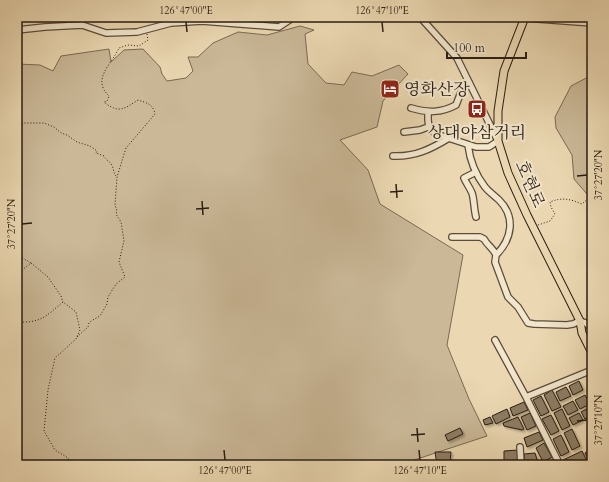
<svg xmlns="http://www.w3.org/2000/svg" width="609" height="482" viewBox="0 0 609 482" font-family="Cardo,'Noto Serif KR',serif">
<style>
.green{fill:#cab897;stroke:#7a6a54}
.building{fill:#8e7e65;stroke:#291d11;filter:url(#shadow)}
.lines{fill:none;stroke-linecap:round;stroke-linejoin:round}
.minor-casing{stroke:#5a4c39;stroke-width:8}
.major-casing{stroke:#291d11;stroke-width:9}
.path{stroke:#291d11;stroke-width:1;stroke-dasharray:1 2;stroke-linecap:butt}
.minor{stroke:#f2e6cd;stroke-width:5.5}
.major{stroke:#ebd8b2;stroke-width:7}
.ticks{fill:none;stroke:#291d11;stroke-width:1.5}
.labels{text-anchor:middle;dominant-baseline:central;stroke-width:4;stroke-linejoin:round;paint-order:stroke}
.poi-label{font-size:17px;fill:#291d11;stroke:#f2e6cd;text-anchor:start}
.street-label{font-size:17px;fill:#291d11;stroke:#f2e6cd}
.neatline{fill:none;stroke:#291d11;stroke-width:1.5}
.ticks-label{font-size:10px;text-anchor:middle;fill:#291d11}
</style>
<defs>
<filter id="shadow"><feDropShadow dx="2" dy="2" stdDeviation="1" flood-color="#0004"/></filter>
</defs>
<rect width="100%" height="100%" fill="#ebd8b2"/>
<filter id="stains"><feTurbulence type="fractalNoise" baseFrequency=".005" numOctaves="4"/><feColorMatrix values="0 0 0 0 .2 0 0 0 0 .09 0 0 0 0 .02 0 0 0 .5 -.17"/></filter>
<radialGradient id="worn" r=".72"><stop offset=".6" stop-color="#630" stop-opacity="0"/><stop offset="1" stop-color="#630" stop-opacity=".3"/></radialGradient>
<!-- green -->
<path class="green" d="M300 26 314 30 305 34 308 64 326 83 344 85 352 72 372 76 399 65 408 74 383 101 377 127 340 140 368 170 380 204 463 255 447 345 469 399 487 436 399 465H17V64L40 65 53 71 61 56 109 49 111 62 124 50 143 49 160 67 162 74 167 81 186 78 193 71 188 57H198L213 43 238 32 267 35Z
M592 75V200L574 179 572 155 556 128 555 117 571 86Z"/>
<!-- building -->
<path class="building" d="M579 381 583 390 573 395 569 386Z
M566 387 571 396 560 401 556 392Z
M552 390 561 407 552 411 544 395Z
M585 395 590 404 580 409 575 400Z
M541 396 549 412 541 416 533 400Z
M573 401 578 410 568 415 563 406Z
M524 402 528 410 513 416 510 408Z
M591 407 592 416 585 419 581 412Z
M507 409 510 417 496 424 492 416Z
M562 409 570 426 562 430 554 413Z
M530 413 536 426 527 430 521 417Z
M579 413 583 420 573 425 569 418Z
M551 415 559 431 551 435 542 419Z
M490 417 493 423 485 425 483 420Z
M518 417 524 429 522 430 504 426 503 423Z
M460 428 463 434 448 441 445 435Z
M572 429 580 446 572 450 564 433Z
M539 432 543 440 527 447 524 438Z
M561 435 569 452 561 456 553 439Z
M544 443 552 457 543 462 536 448Z
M592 449V462L590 463 585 453Z
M518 450 519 460 504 461V451Z
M582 451 588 463 585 465H566L563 460Z
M435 452H451L450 462 445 461V465H437Z
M535 453 538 463 536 465H525L524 454Z"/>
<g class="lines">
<!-- minor casing -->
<g class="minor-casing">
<path id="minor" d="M420 17 457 58 498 141 489 147H476L436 134C427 128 428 122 428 112
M524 18 592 23
M17 30 45 27 82 25 106 33 137 32 171 23 202 21 279 27 294 17
M411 108C428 113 441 113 456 105L463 87 469 82
M404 132 420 130 428 127
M468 145C470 161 475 174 485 187 489 192 495 196 499 200 516 217 512 239 496 255L495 262 508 297 518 307 528 323 534 324 567 325 573 324 580 321 586 323 592 329
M393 156C415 157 431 149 449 138
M476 172 464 178C466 183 470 188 472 193 474 198 474 210 476 217
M452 237H480L484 239C487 245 493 248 496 255
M495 340 526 397
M520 447 521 465
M560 465 526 397 592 370"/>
</g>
<!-- major casing -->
<g class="major-casing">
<path id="major" d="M525 17 504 71 498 111V141L508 173 527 215 580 321 582 333 592 353"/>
</g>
<!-- path -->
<path class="path" d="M17 122 21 125 24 123H44L54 127 61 133 67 135 77 142 90 146 97 151 96 153 104 156C106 160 108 160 111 164 114 168 113 172 116 176
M538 225 550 221 555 214 551 207 550 202C562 197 570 199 582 204L592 195
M17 255 31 263 17 274
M31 263 48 277 61 296 63 302
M17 322C41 323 45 317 63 302L76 312 80 330 76 339 55 358 48 390 44 431 55 450 68 458 72 465
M77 337 88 327 89 323 91 321 100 316 107 304 108 297 116 284 125 277 119 262 124 241 121 222 116 214 117 211 115 205 117 177 126 148 155 114C153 104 147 103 138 100 124 109 119 114 104 102L107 101 109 96C91 79 112 64 119 48L128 45 139 46 148 40 147 34"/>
<!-- minor -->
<use href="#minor" class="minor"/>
<!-- major -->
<use href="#major" class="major"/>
</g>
<!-- ticks -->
<path class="ticks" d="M186 22 187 32M382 22 383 32M577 176 587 175M396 184 397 198M390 192 403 191M202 201 203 215M196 209 209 208M22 224 32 223M577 421 587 420M417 428 418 442M411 435 425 434M224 450 225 460M419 450 420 460"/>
<!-- icons -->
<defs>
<g id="hotel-square" transform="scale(1)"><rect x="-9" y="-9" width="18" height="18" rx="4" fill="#8f2418" stroke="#f2e6cd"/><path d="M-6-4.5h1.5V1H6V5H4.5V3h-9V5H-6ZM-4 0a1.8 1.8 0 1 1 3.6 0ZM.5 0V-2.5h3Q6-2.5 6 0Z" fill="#fff"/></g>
<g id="bus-square" transform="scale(1)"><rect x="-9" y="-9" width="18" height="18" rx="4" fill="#8f2418" stroke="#f2e6cd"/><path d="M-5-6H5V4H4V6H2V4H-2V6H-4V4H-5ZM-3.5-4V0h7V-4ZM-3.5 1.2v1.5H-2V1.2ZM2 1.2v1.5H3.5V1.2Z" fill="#fff"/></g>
</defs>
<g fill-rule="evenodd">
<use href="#hotel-square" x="390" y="89"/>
<use href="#bus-square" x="477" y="109"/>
</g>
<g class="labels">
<!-- poi labels -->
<g class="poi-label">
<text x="404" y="89">영화산장</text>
<text x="477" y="132" text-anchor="middle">상대야삼거리</text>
</g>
<!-- street labels -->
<g class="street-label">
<text transform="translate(530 184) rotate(67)">호현로</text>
</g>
</g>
<!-- margin -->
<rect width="609" height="482" fill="none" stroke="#ebd8b2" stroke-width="44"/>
<!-- scale -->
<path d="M447 52v6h79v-6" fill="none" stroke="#291d11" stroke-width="2"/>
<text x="453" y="52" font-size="12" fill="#291d11" stroke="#f2e6cd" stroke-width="3" paint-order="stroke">100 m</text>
<rect x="22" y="22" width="565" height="438" class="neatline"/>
<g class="ticks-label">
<text x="186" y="14">126°47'00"E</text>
<text x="382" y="14">126°47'10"E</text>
<text transform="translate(598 175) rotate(-90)" y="4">37°27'20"N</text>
<text transform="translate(11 224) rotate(-90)" y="4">37°27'20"N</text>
<text transform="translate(598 420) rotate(-90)" y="4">37°27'10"N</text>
<text x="225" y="474">126°47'00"E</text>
<text x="420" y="474">126°47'10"E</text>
</g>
<rect width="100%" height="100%" filter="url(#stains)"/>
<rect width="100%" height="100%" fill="url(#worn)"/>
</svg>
